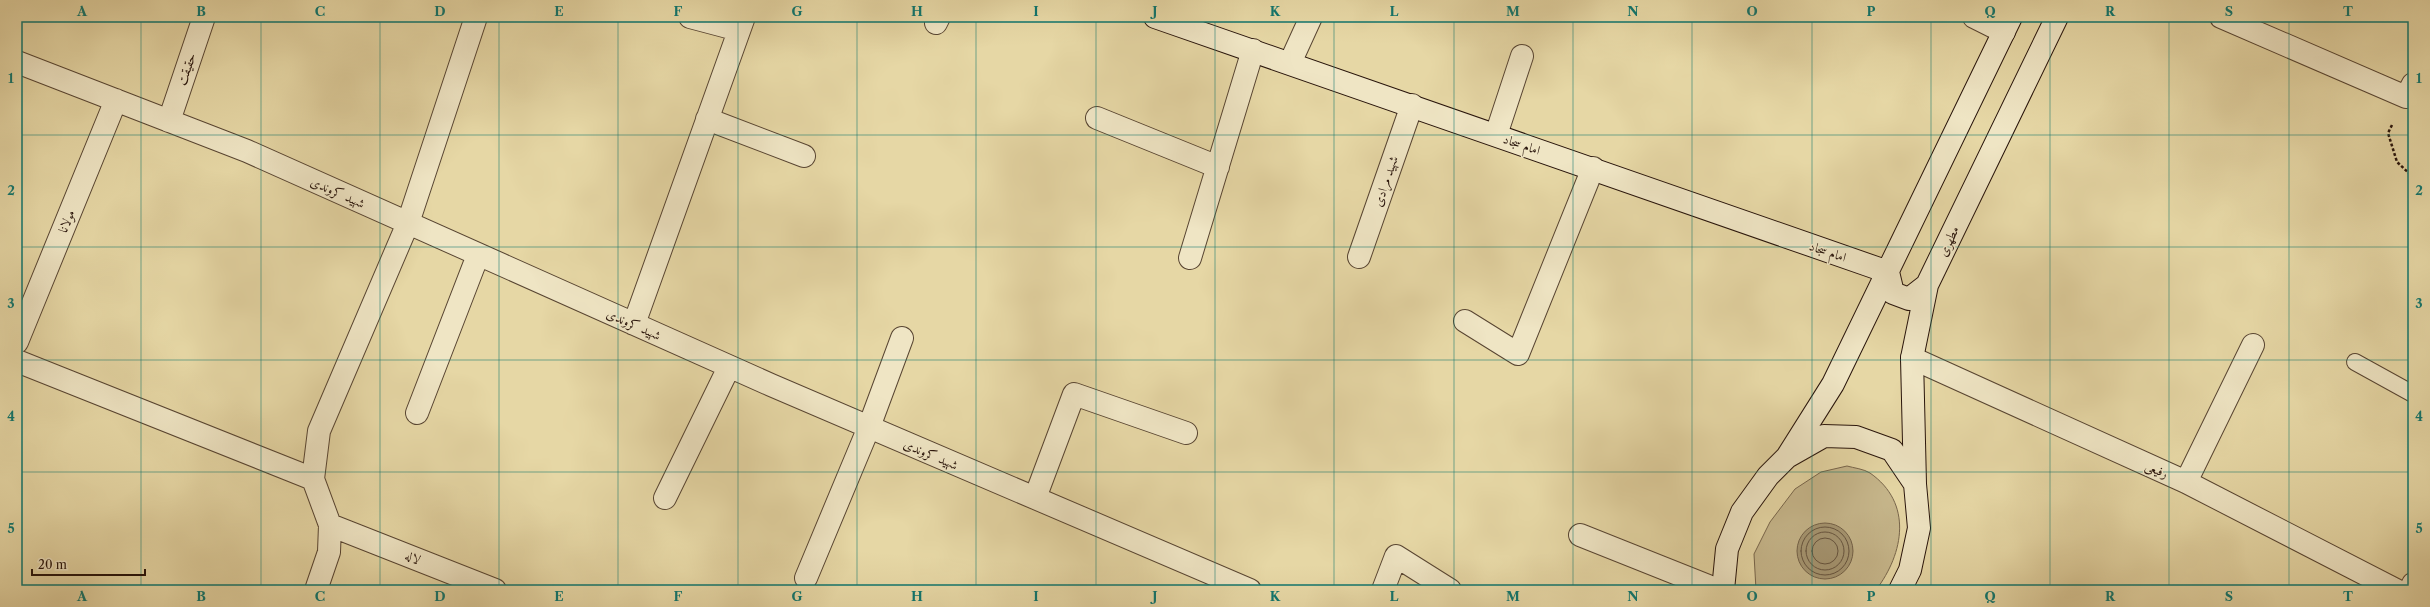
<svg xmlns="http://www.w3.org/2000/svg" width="2430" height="607" viewBox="0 0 2430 607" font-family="'Libre Caslon Text',Amiri,serif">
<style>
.green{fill:#c6b68b;stroke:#77654b}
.water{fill:#a59571;stroke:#736148}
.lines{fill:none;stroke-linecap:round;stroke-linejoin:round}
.shore{stroke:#66543e;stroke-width:1}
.lane-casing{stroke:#584532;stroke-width:18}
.street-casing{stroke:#584532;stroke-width:24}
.secondary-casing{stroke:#28140b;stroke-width:24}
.path{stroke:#28140b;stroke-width:2.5;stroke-dasharray:3 2;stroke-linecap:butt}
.lane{stroke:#efe5c4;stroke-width:16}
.street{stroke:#efe5c4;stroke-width:22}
.secondary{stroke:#efe5c4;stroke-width:22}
.grid{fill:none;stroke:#0f766e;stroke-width:1;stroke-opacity:0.55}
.labels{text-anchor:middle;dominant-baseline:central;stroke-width:3;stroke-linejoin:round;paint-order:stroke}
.street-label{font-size:13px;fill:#28140b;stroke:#efe5c4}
.neatline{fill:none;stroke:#0f766e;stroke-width:1.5}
.grid-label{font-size:13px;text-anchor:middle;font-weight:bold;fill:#0f766e}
</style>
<rect width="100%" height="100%" fill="#e6d7a5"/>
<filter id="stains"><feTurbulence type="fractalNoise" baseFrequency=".005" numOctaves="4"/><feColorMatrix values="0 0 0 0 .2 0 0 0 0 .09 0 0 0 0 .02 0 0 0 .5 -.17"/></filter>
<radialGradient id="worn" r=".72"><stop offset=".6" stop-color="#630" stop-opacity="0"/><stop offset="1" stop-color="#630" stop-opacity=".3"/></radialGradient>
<!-- green -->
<path class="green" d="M1847 466C1854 468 1864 469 1870 473 1913 503 1904 553 1876 590H1756L1754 554 1770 522 1795 489 1821 472Z"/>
<!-- water -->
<path class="water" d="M1797 551a28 28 0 1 1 56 0a28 28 0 1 1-56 0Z"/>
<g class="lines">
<!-- shore -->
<path class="shore" d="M1801 551a24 24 0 1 1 48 0a24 24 0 1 1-48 0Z
M1806 551a19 19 0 1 1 38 0a19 19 0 1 1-38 0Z
M1812 551a13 13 0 1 1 26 0a13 13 0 1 1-26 0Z"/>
<!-- lane casing -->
<g class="lane-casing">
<path id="lane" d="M2355 362 2413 394"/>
</g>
<!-- street casing -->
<g class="street-casing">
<path id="street" d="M690 17 739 30
M1974 17 2004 32
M2221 17 2406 97 2413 84
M936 23 939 17
M17 62 247 151 771 385 1250 590
M1290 63 1311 17
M1097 118 1218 167
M707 119 804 156
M169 121 204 17
M1496 135 1522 56
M1359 257 1412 105
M1190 258 1253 50
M1465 321 1518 354 1593 168
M634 324 744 17
M17 342 116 100
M1912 358 2186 482 2396 590
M17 361 313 479
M417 413 478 255
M2186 482 2253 345
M665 498 729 367
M1035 498 1074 394 1186 433
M330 525 495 590
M1580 535 1718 590
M806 578 869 427 902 338
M316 590 329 552 330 525 313 479 319 431 408 223 476 17
M1383 590 1396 556 1450 590
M2410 590 2413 584"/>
</g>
<!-- secondary casing -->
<g class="secondary-casing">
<path id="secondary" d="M1155 17 1888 272 1893 293 1909 299 1927 285
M1787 457 1833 384 2011 17
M1723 590 1727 549 1742 512 1768 476 1787 457 1824 436 1856 437 1892 450 1915 484
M1900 590 1910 570 1919 528 1915 484 1912 358 1927 285 2057 17"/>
</g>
<!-- path -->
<path class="path" d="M2392 125 2388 133 2397 162 2413 177"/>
<!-- lane -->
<use href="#lane" class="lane"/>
<!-- street -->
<use href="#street" class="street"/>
<!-- secondary -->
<use href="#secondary" class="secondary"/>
</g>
<!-- grid -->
<path class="grid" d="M141 17V590M261 17V590M380 17V590M499 17V590M618 17V590M738 17V590M857 17V590M976 17V590M1096 17V590M1215 17V590M1334 17V590M1454 17V590M1573 17V590M1692 17V590M1812 17V590M1931 17V590M2050 17V590M2169 17V590M2289 17V590M17 135H2413M17 247H2413M17 360H2413M17 472H2413"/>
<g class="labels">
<!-- street labels -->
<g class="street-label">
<text transform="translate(186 69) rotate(-71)">حقیقت</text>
<text transform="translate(1522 144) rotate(19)">امام سجاد</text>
<text transform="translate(1385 181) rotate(-71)">شهید مرادی</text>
<text transform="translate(338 192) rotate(24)">شهید کروندی</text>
<text transform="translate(66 221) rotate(-68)">مولانا</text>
<text transform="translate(1948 241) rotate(-65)">مطهری</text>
<text transform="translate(1828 251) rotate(19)">امام سجاد</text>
<text transform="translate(634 324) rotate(24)">شهید کروندی</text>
<text transform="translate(931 454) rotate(23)">شهید کروندی</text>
<text transform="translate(2157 469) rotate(24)">رفیعی</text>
<text transform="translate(413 557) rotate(22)">لاله</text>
</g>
</g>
<!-- margin -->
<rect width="2430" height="607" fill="none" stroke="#e6d7a5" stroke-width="44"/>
<!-- scale -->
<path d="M32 569v6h113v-6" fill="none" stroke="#28140b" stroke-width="2"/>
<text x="38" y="569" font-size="12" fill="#28140b" stroke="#efe5c4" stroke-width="3" paint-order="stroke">20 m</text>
<rect x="22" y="22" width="2386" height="563" class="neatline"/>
<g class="grid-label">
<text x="82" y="16">A</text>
<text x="201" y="16">B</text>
<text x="320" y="16">C</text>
<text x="440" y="16">D</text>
<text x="559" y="16">E</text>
<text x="678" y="16">F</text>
<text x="797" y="16">G</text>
<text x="917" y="16">H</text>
<text x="1036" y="16">I</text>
<text x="1155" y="16">J</text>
<text x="1275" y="16">K</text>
<text x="1394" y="16">L</text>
<text x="1513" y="16">M</text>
<text x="1633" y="16">N</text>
<text x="1752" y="16">O</text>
<text x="1871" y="16">P</text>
<text x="1990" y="16">Q</text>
<text x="2110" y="16">R</text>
<text x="2229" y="16">S</text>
<text x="2348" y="16">T</text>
<text x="11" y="83">1</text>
<text x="2419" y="83">1</text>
<text x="11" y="195">2</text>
<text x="2419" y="195">2</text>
<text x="11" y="308">3</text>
<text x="2419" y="308">3</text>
<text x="11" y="421">4</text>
<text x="2419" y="421">4</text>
<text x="11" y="533">5</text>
<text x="2419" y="533">5</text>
<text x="82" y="601">A</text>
<text x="201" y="601">B</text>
<text x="320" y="601">C</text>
<text x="440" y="601">D</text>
<text x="559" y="601">E</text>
<text x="678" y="601">F</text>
<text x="797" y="601">G</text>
<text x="917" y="601">H</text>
<text x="1036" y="601">I</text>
<text x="1155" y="601">J</text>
<text x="1275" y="601">K</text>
<text x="1394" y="601">L</text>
<text x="1513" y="601">M</text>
<text x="1633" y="601">N</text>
<text x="1752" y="601">O</text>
<text x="1871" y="601">P</text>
<text x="1990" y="601">Q</text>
<text x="2110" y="601">R</text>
<text x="2229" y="601">S</text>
<text x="2348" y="601">T</text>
</g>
<rect width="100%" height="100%" filter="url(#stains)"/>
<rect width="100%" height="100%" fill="url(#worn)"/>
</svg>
